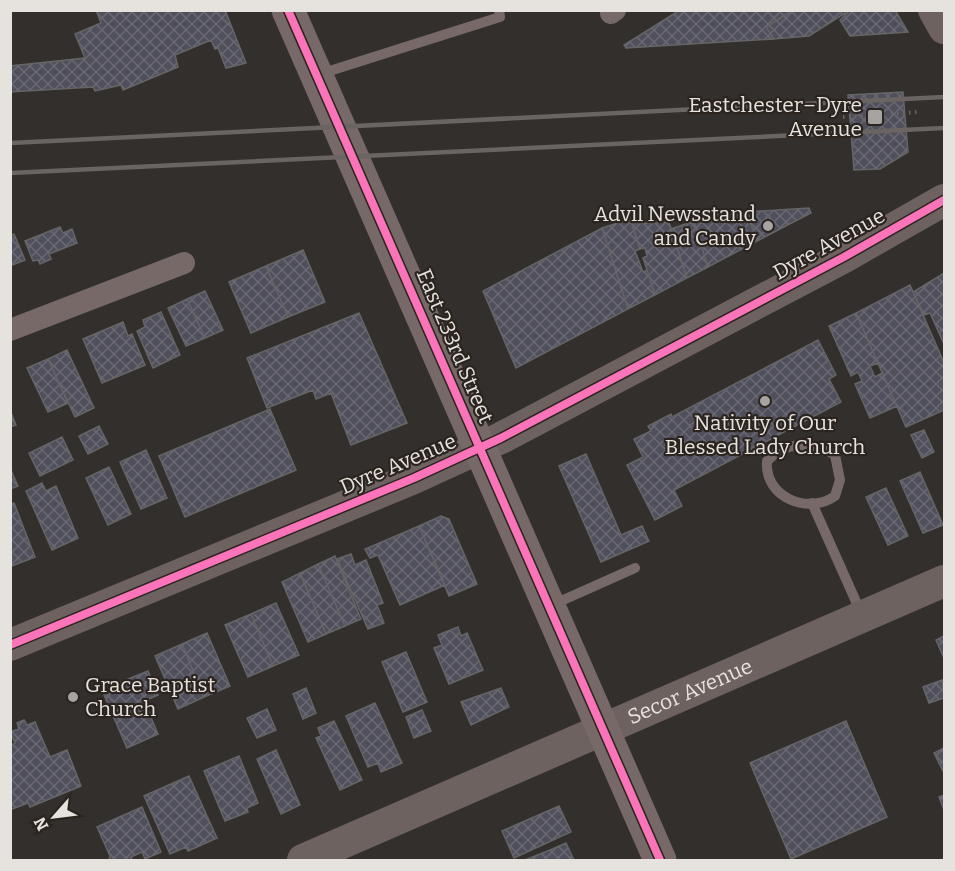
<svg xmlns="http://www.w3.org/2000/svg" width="955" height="871" viewBox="0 0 955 871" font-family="Bitter,serif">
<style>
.building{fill:url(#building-cross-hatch);stroke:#666566;stroke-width:1.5}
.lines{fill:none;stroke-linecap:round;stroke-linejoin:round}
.path{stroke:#6e6563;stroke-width:4;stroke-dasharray:1.5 4.5;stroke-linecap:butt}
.lane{stroke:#766968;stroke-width:10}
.street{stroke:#766968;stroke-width:22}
.secondary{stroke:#6e6261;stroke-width:32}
.primary{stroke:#776968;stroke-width:33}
.rail{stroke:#6a6462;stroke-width:4.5}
.cycleway-casing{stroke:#2b241f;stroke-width:11}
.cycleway{stroke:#fb73b8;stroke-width:8}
.poi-dot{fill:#a7a3a0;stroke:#2b241f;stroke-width:2}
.labels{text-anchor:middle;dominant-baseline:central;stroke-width:4.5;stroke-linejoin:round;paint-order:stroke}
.poi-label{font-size:21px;fill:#e6e2de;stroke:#2b241f;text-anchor:end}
.street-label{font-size:21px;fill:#e6e2de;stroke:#2b241f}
</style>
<defs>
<pattern id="building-cross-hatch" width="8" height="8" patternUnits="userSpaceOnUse" patternTransform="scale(1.5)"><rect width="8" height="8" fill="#504f5c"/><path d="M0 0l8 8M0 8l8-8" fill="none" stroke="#696873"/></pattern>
</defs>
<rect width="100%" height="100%" fill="#322f2c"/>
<!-- building -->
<path class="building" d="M96 10H225L246 63 226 68 218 48 215 49 211 40 175 55 178 67 123 90 121 85 95 91 93 87 10 92V66L85 58 75 34 101 23Z
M680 10H793L766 27 774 39 626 48 624 45Z
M793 10H850L809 36 774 39 766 27Z
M850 10H895L908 32 850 36 840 20Z
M903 92 908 152 880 169 854 170 848 95Z
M809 208 811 213 759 240 744 212Z
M744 212 759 240 708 267 692 215Z
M630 219 640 249 635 251 643 272 647 270 655 295 628 309 602 228Z
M694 221 708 267 687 278 677 248 683 246 680 237 675 239 671 229Z
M669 222 687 278 655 295 643 258 647 256 645 248 640 249 632 224Z
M60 227 63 233 72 229 77 243 49 254 51 259 40 264 38 260 33 261 25 241Z
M602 228 628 309 516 368 483 291Z
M14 234 25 260 10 266V236Z
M303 250 325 302 288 317 266 266Z
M266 266 288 317 251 333 229 282Z
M944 273V344L930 313 924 315 913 292Z
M910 285 944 363V410L906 427 856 313Z
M205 291 223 330 205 338 187 299Z
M187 299 205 338 186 346 168 308Z
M161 312 180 355 153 368 137 331 145 327 143 320Z
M359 313 407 423 351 445 331 393 316 399 313 390 267 408 247 358Z
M856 313 878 363 870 366 875 377 882 373 897 406 870 418 855 384 862 381 858 372 851 376 829 326Z
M123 322 128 336 132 334 145 365 102 383 83 339Z
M818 340 836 375 829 379 841 402 674 490 682 506 655 520 627 465 643 457 634 439 651 431 648 426 671 414 672 417Z
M67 350 94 408 75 417 48 359Z
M48 359 68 403 48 412 27 368Z
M270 409 296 470 185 517 159 456Z
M10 410 16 425 10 427Z
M99 426 108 444 88 454 79 436Z
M924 430 934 452 922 458 911 435Z
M62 437 73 460 40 476 29 453Z
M146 450 167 498 141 509 120 462Z
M586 454 621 535 642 526 649 541 601 562 559 466Z
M109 467 131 514 108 525 86 478Z
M10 468 18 486 10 489Z
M920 472 943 525 923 533 900 481Z
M42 483 46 491 56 486 78 538 52 550 26 491Z
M886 488 908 536 888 545 866 497Z
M14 503 35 557 12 566 10 504Z
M441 516 449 519 477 584 449 596 419 526Z
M419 526 445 585 400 605 378 555 370 558 365 549Z
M351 554 355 565 366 560 383 603 377 605 384 623 368 629 337 559Z
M335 556 361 619 345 626 318 564Z
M318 564 345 626 326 634 300 573Z
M300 573 326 634 308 642 282 582Z
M276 603 299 655 273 666 251 614Z
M251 614 273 666 248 677 225 625Z
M458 627 461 636 467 633 483 670 449 684 434 648 442 645 438 635Z
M207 633 230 686 204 697 182 644Z
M944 636V658L936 640Z
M182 644 204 697 178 709 155 656Z
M406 652 427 702 403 712 382 662Z
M148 671 158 695 144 701 158 734 127 748 104 695 123 687 121 682Z
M942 680 944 698 929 703 923 687Z
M306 688 316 713 303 719 293 694Z
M501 688 509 707 471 725 461 702Z
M375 703 402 763 381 772 378 763 368 767 346 716Z
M267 709 276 730 257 738 247 718Z
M422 710 431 731 414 738 406 717Z
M24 720 27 725 35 722 50 757 67 750 81 786 30 807 28 803 10 810V746L15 743 10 732 19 729 17 723Z
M334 721 362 780 340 790 316 738 321 736 318 728Z
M846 721 887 817 791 859 750 763Z
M944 748V773L934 753Z
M276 750 300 805 281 814 257 759Z
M239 756 258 803 247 808 248 812 225 821 204 771Z
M189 776 217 838 188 851 186 847 170 854 144 796Z
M944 795V810L939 797Z
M559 806 571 832 514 858 502 831Z
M142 807 161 852 145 859 142 852 131 857 132 860H109L110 856 97 827Z
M566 843 574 860H525L550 850Z"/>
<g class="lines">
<!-- path -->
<path class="path" d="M891 114 918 112
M843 117 870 115"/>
<!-- lane -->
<path class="lane" d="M320 74 500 17 499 10
M791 446 828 451 835 455 840 480 835 496C809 515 764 498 767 461L778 451Z
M812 503 862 615
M552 605 635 568"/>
<!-- street -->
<path class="street" d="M611 13 615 10
M10 330 184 263"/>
<!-- secondary -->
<g class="secondary">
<path d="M934 10 944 28"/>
<path d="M10 645 414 478 501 438 844 257 944 200"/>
<path id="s1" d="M303 860 944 581"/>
</g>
<!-- primary -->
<path class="primary" d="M288 10 660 860"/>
<!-- rail -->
<path class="rail" d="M10 143 944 97
M10 173 944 128"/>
<!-- cycleway casing -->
<g class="cycleway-casing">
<path id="cycleway" d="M288 10 660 860
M10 645 414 478 501 438 844 257 944 200"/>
</g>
<!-- cycleway -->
<use href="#cycleway" class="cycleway"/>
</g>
<!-- markers -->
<g class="poi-dot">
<rect x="867" y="109" width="16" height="16" rx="3"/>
<circle cx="768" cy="226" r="6"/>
<circle cx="765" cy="401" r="6"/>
<circle cx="73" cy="697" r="6"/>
</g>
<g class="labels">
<!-- poi labels -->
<g class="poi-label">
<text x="862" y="105">Eastchester–Dyre<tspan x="862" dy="24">Avenue</tspan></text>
<text x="756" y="214">Advil Newsstand<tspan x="756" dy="24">and Candy</tspan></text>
<text x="765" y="423" text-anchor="middle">Nativity of Our<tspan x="765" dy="24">Blessed Lady Church</tspan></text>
<text x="85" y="685" text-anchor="start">Grace Baptist<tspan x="85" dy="24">Church</tspan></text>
</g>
<!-- street labels -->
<g class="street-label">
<text transform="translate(829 244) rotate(-29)">Dyre Avenue</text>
<text transform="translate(455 346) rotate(67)">East 233rd Street</text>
<text transform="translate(398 464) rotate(-23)">Dyre Avenue</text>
<text stroke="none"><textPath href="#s1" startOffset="422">Secor Avenue</textPath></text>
</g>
</g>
<!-- border -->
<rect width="955" height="871" fill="none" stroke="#e6e2de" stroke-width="24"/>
<!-- north arrow -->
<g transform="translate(54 817) rotate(242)" stroke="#2b241f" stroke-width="4.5" paint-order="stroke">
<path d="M0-4.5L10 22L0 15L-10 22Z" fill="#e6e2de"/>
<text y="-9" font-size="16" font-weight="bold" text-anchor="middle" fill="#e6e2de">N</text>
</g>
</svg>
